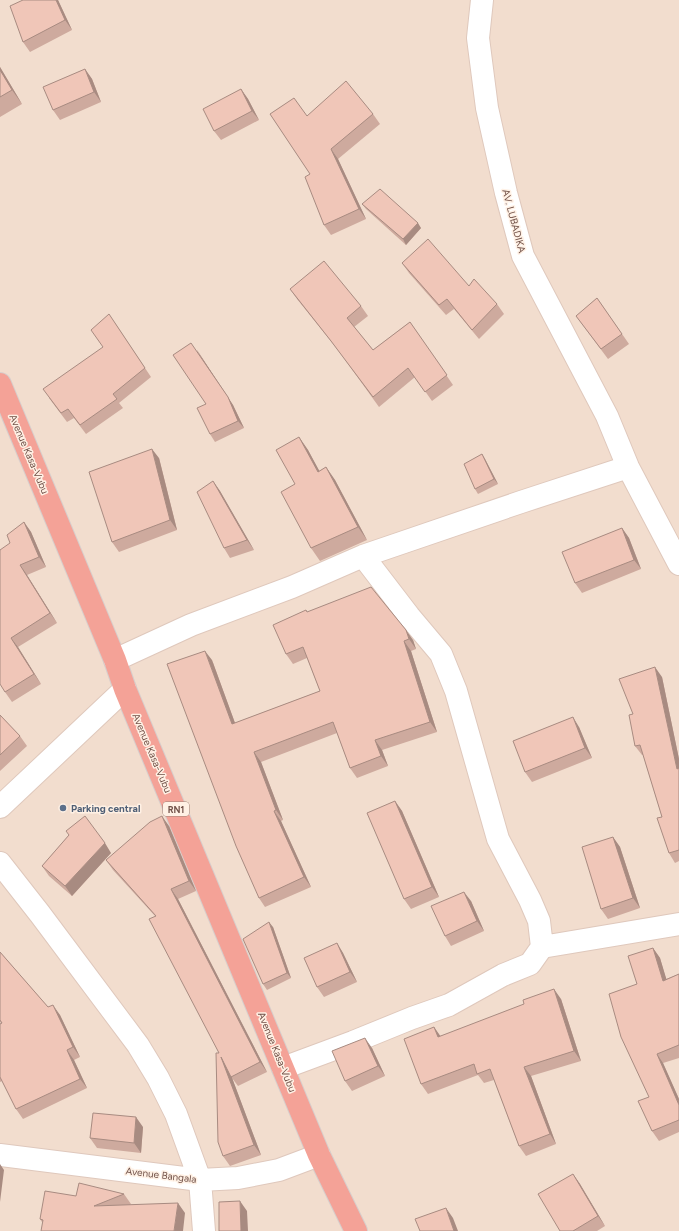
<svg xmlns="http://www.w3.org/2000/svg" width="679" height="1231" viewBox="0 0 679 1231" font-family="Figtree,sans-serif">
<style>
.residential{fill:#f2ddce}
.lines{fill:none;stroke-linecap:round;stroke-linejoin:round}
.street-casing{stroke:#dfc8bc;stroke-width:24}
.highway-casing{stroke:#d7cecc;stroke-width:24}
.street{stroke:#fff;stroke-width:22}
.highway{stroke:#f4a297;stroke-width:22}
.wall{fill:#ceaa9e}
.shaded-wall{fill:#a88b81}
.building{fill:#f0c6b8;stroke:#a88b81}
.service-dot{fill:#5c6f8a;stroke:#fff1e5;stroke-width:1.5}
.labels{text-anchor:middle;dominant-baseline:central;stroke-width:3;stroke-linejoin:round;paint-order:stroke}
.shield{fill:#fff1e5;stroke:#9c8177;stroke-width:1}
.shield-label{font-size:9px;font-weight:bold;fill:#715148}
.street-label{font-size:10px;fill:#715148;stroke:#fff1e5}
.service-label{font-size:10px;font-weight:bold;fill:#4e5e75;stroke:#fff1e5;text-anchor:start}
</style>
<rect width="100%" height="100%" fill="#fbecdf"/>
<!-- residential -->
<path class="residential" d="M0 0H679V1231H0Z"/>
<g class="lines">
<!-- street casing -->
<g class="street-casing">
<path id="street" d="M482 0 478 38 487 108 506 193 523 256 607 416 628 467 679 564
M363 556 409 616 441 654 456 691 498 839 530 900 539 921 542 947
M115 660 191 625 292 587 363 556 521 502 628 467
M0 807 125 689
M0 863 40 914 138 1045 158 1078 176 1114 200 1180 204 1231
M283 1068 353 1042 412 1018 449 1005 503 975 530 964 542 947 679 924
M0 1155 200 1180 238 1178 279 1170 319 1155"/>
</g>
<!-- highway casing -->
<g class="highway-casing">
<path id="highway" d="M0 384 115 660 125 689 319 1155 356 1231"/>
</g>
<!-- street -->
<use href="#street" class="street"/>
<!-- highway -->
<use href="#highway" class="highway"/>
</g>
<!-- wall -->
<path class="wall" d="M23 0H58L72 30 30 52 23 42Z
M0 67 22 104 0 117Z
M85 69 92 79 101 102 60 120 53 110Z
M241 89 248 99 259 120 221 140 214 131Z
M373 114 380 124 338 159 366 219 331 235 324 225 310 174 307 116Z
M362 204 421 228 406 245 366 209Z
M402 263 469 286 497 304 504 314 479 339 454 309 446 315 409 273Z
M290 289 361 306 368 316 354 327 373 350 410 322 453 385 432 401 415 377 379 407 338 350 297 299Z
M597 298 629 344 608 359 576 316Z
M115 323 151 377 119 403 123 408 86 434 74 418 67 422 49 398 103 347Z
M197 350 233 405 244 428 215 442 210 434Z
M299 437 308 450 319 471 326 467 335 480 367 540 320 561 311 548 295 484Z
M482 454 485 459 498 484 478 494 475 489Z
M159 458 177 530 119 552 112 542Z
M213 481 220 491 254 550 230 558 224 548Z
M24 522 31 532 46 567 27 575 57 623 18 647 41 684 12 702 5 692 10 543Z
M622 528 629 538 641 569 582 593 575 583Z
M306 610 307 612 413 640 416 649 411 651 437 732 382 750 388 766 357 778 350 768 337 733 261 762 283 820 281 821 311 887 265 907 259 898 212 660 235 723 320 691 307 658 293 664 286 654Z
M662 677 679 759V861L675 863 669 853 662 817 643 755H642L635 746 633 714Z
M0 715 20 736 27 746 0 771Z
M579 727 592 758 532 782 525 772Z
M395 801 402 811 439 897 411 909 404 899Z
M169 826 196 891 178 899 267 1072 238 1086 232 1078 261 1155 230 1166 223 1156 219 1053 155 916 113 870 106 860Z
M69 835 111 853 72 896 49 876 42 866Z
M613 837 620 847 640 908 608 919 601 909Z
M471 901 484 931 451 946 445 936Z
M273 927 291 978 267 990 263 984Z
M337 943 343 953 357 982 324 997 317 987Z
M653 948 660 958 666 979 679 974V1058L663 1063 679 1099V1132L659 1141 652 1131 649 1097 637 984Z
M0 952 48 1007 60 1015 80 1057 74 1060 87 1088 23 1119 16 1109 2 1081 0 1082V1024L1 1023 0 1022Z
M561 999 581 1061 531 1076 556 1144 526 1156 519 1146 494 1080 484 1083 478 1075 428 1094 421 1084 434 1027 440 1036Z
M372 1048 385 1076 352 1091 345 1081Z
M143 1127 141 1153 97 1148 90 1138Z
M573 1174 580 1184 605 1226 597 1231H560Z
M124 1194 131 1204 130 1205 185 1213 42 1222 40 1219 76 1196Z"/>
<!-- shaded-wall -->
<path class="shaded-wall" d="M56 0H58L72 30 65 20Z
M0 67 22 104 12 90 0 70Z
M85 69 92 79 101 102 94 92Z
M241 89 248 99 259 120 252 111Z
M331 149 338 159 366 219 359 209Z
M418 223 421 228 406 245 403 239Z
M197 350 233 405 244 428 238 421Z
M299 437 308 450 327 485 318 472Z
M152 449 159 458 177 530 170 520Z
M482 454 485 459 498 484 494 479Z
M326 467 335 480 367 540 358 527Z
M213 481 220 491 254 550 247 540Z
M24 522 31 532 46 567 39 557Z
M622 528 629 538 641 569 634 560Z
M20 565 27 575 57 623 50 613Z
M406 630 413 640 416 649 409 639Z
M11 638 18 647 41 684 34 674Z
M404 641 411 651 437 732 430 722Z
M205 651 212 660 239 734 232 724Z
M655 667 662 677 679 759V772L677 769Z
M573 717 579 727 592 758 585 748Z
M375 740 382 750 388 766 381 756Z
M254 752 261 762 283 820 276 810Z
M395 801 402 811 439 897 432 887Z
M274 811 281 821 311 887 304 877Z
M162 816 169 826 196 891 189 881Z
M613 837 620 847 640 908 633 898Z
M105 843 111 853 72 896 65 886Z
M171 889 178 899 267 1072 260 1062Z
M464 892 471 901 484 931 477 921Z
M269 922 273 927 291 978 287 973Z
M337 943 343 953 357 982 350 972Z
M653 948 660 958 670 991 663 981Z
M554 989 561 999 581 1061 574 1051Z
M53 1005 60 1015 80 1057 73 1047Z
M434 1027 441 1037H438Z
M365 1038 372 1048 385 1076 378 1066Z
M67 1050 74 1060 87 1088 80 1079Z
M657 1054 663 1063 679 1099V1105Z
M221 1057 228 1067 261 1155 254 1145Z
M524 1067 531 1076 556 1144 550 1134Z
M136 1117 143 1127 141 1153 134 1143Z
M0 1164 4 1170 0 1202Z
M573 1174 580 1184 605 1226 598 1216Z
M240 1201 247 1211 248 1231H241Z
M178 1203 185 1213 183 1231H174Z
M446 1208 453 1218 458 1231H454Z"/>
<!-- building -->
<path class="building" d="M23 0H56L65 20 23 42 10 6Z
M85 69 94 92 53 110 43 87Z
M0 70 12 90 0 97Z
M346 81 373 114 331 149 359 209 324 225 305 177 310 174 270 114 294 98 307 116Z
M241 89 252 111 214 131 203 109Z
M380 189 418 223 403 239 362 204Z
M428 239 469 286 474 279 497 304 472 330 447 299 439 305 402 263Z
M324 261 361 306 347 318 373 350 410 322 447 375 425 392 408 368 373 397 331 341 290 289Z
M597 298 622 334 601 349 576 316Z
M109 314 145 368 113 394 117 399 80 425 68 409 61 413 43 389 103 347 91 330Z
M191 343 228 397 238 421 210 434 197 408 206 404 173 355Z
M299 437 318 472 326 467 358 527 311 548 281 492 295 484 276 450Z
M152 449 170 520 112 542 89 472Z
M482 454 494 479 475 489 464 464Z
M213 481 247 540 224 548 197 492Z
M24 522 39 557 20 565 50 613 11 638 34 674 5 692 0 684V550L10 543 7 535Z
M622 528 634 560 575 583 562 552Z
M371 587 406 630 409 639 404 641 430 722 375 740 381 756 350 768 333 722 254 752 276 810 274 811 304 877 259 898 236 846 167 664 205 651 232 724 320 691 303 647 286 654 273 625 306 610 307 612Z
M655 667 677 769 679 768V850L669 853 657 818 662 817 640 745 635 746 629 715 633 714 619 679Z
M0 715 20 736 0 755Z
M573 717 585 748 525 772 513 741Z
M395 801 432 887 404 899 367 813Z
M85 816 105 843 65 886 42 866 69 835 66 831Z
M162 816 189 881 171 889 260 1062 231 1077 221 1057 254 1145 223 1156 218 1142 216 1053H219L149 919 156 916 106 860 150 822Z
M613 837 633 898 601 909 582 847Z
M464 892 477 921 445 936 431 906Z
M269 922 287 973 263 984 243 939Z
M337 943 350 972 317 987 304 958Z
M653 948 663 981 679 974V1045L657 1054 679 1105V1120L652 1131 638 1101 649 1097 621 1037 609 994 637 984 628 956Z
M0 952 48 1007 53 1005 73 1047 67 1050 80 1079 16 1109 0 1077V1024L2 1023 0 1020Z
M554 989 574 1051 524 1067 550 1134 519 1146 490 1069 477 1074 474 1064 421 1084 404 1039 434 1027 438 1037 524 1004 523 1000Z
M365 1038 378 1066 345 1081 332 1051Z
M93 1113 136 1117 134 1143 90 1138Z
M573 1174 598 1216 573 1231H560L538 1194Z
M79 1183 124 1194 94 1206 178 1203 174 1231H41L43 1220 40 1219 45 1191 76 1196Z
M240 1201 241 1231H219V1202Z
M446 1208 454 1231H420L415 1219Z"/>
<!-- markers -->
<circle class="service-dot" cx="63" cy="808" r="4"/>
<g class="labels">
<!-- shield labels -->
<rect class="shield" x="163" y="802" width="26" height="14" rx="3"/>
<g class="shield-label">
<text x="176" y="809">RN1</text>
</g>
<!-- street labels -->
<g class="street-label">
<text transform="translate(514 221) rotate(75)">AV. LUBADIKA</text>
<text transform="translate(29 454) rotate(67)">Avenue Kasa-Vubu</text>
<text transform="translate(152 753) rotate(67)">Avenue Kasa-Vubu</text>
<text transform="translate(277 1052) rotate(68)">Avenue Kasa-Vubu</text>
<text transform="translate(161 1175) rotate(7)">Avenue Bangala</text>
</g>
<!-- service labels -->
<g class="service-label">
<text x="71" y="808">Parking central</text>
</g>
</g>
</svg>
